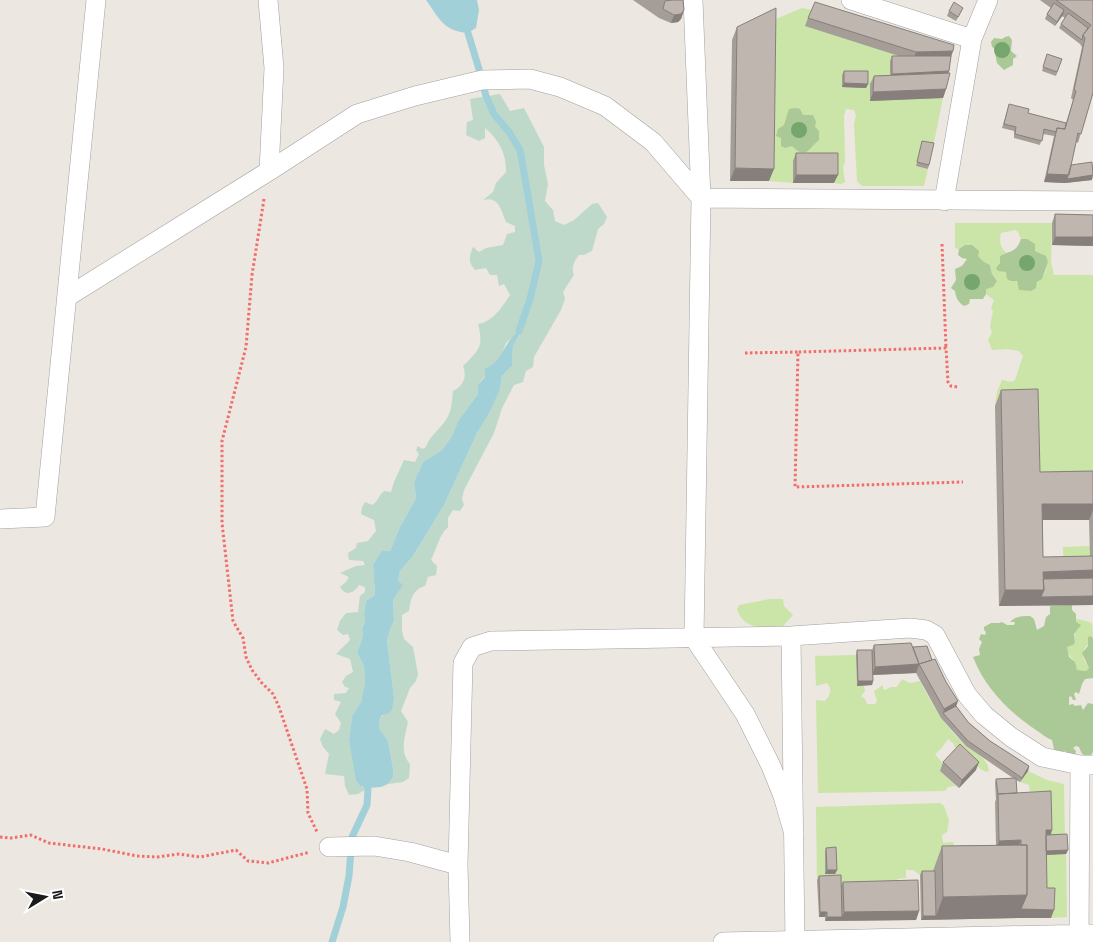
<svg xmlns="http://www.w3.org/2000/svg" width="1093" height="942" viewBox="0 0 1093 942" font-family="'Space Grotesk',sans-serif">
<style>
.grass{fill:#cbe4a7;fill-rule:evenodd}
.forest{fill:#aac997}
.wetland{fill:#bed9ca}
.water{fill:#a2d0d8}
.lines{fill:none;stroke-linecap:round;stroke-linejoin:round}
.stream{stroke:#a2d0d8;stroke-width:7}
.minor-casing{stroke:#a1a1a1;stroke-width:20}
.path{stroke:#f16e6b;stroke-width:3;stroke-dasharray:2.5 2.5;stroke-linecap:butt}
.minor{stroke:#fff;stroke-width:19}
.tree{fill:#74a66e}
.wall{fill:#a59d97;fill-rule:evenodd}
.shaded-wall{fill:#867f7b}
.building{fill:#c0b6b0;stroke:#867f7b}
</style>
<rect width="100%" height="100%" fill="#ece7e0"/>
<!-- grass -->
<path class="grass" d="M802 8 812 10 913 60 890 78 870 85V101L943 98 933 147 921 145 916 166 928 169 924 186H862L857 181 854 124 856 115 854 110 846 109 844 116 845 162 843 167 845 182 841 184 834 183V162L794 161 793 183 769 181 771 21Z
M955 223H1052L1051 262 1054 275H1093V488L1034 489 1032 405 995 406 997 392 1002 380 1012 382 1015 380 1023 356 1019 351 1007 349 992 350 988 340 992 333 990 326 993 311 991 308 994 300 986 294V289L997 281 992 274 990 265 984 262 978 256V251L965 245 959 249 955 248ZM1015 230 1018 232 1021 239H1027L1035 251 1042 254 1048 262 1045 273 1031 291 1024 289 1006 272 996 268 1000 263V256L1006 253C1000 247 999 241 1001 233Z
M1090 546 1091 572 1064 573 1063 547Z
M770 599H783L784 606 793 615 783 626C765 628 743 630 737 609L739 605Z
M1075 619 1083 620 1092 623 1093 639 1084 649 1083 658 1089 668 1086 671 1077 670C1075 668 1075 665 1075 663 1072 656 1068 657 1067 647L1073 645 1075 643Z
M856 655 857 685 864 686 865 691 861 696 865 699 867 704H875L877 701 874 691 883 685V689L885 690 891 687H897L902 679 910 683 920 681C932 705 946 728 966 746 975 753 988 758 989 771L986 772 979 768 958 747H954V744L948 739 941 749 935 754 945 766 940 771 956 786 948 787 945 791 818 793 816 700 825 701C830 696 833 689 827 683L816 686 815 656Z
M1028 771 1047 780 1064 784 1065 838 1049 839 1030 795 1029 785 1020 782Z
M940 803 944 806 949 820 947 832 942 835 943 843 953 842 955 848 933 875H920L913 870H906V878L897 879V889L840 891V879L817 880 816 807Z
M1066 854 1067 917 1051 918 1043 896 1044 855Z"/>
<!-- forest -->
<path class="forest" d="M1009 36 1012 40 1011 51 1017 56 1013 59V65L1004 70 997 63 994 48 992 47 991 42 994 38 1002 39 1005 37Z
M796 108 800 109 803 115H813L816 122 815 127 819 131V140C808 149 806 160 792 146L785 148 781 146V138L776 136 778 129 784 125 789 109Z
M1021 239H1027L1035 244V251L1046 256 1048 262 1042 279 1037 282 1036 288 1031 291 1019 290 1017 281H1011L1007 279 1006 272 998 271 996 268 1000 263V256C1011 250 1016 253 1021 239Z
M965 245H972L979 251 978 256 984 262 990 265 992 274 997 281 993 287 986 289V294L983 299H970L969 304 964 306C958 302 956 298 955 291L951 288 956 280 955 269 962 266 967 259 962 258 958 255 959 249Z
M1072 605V610L1076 614V622L1081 625 1074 634 1075 643 1073 645 1067 647 1069 657 1075 662 1077 670 1086 671 1089 668 1082 653 1088 646V637L1091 636 1093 639V678L1085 679 1082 684 1079 694 1076 692 1074 694 1076 700H1073L1071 696 1069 697V705L1073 704 1075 706 1081 705 1083 710 1088 703 1093 704V752L1091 755 1087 756 1082 754 1079 747 1076 746 1073 748 1076 751 1075 755H1071L1065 751 1060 753 1054 749 1052 740C1046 738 1041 733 1036 730 1009 712 985 688 973 657L980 655 979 649 982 642 979 639 981 634 985 635 986 632 984 630V627L991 623H999L1002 622 1007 625H1014L1015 622H1010C1016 616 1022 616 1030 616L1034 619 1037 630 1044 626 1046 617 1050 614V606Z"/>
<!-- wetland -->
<path class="wetland" d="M500 94 510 111 524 108 544 147V165L548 184 545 201 553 210 555 221 564 225 574 220 592 204 598 203 607 217 604 224 598 229 592 251 584 255H579C574 262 571 267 574 275L563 292 565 299 561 310 534 357 533 367 526 371 523 382 514 385 502 408 494 433 464 490 462 499 464 505 460 511 453 510 448 518V527C439 535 437 548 431 560L437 566 436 575 428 577 425 586C412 590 411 599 409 611L402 615V631L404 639 413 647 418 674 416 681 410 688 401 711 408 722C405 737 399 751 410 764L409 778 403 782 388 784 393 777V768L388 741 379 728V721L394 697 387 640 391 627 394 621 393 600 400 589 398 581 400 571 413 556 444 505 477 433 500 389 502 376 512 366 513 344 518 337 519 332 506 343 502 354 478 385V394L458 421 452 436 442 450 423 462 414 482 416 498 400 527 390 551 373 565 375 595 366 601 364 613 365 622 362 629 363 636 357 653 364 666 365 683 361 702 352 716 349 740 360 786 368 788 358 794 349 795 345 786 344 776 325 774 329 754 323 747 320 739 325 729 334 734 339 730 341 723 335 714 341 702 334 700V694L346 693 349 688 345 687 342 682 346 676 353 672 350 659 336 654 350 640 348 634 343 635 337 630 340 621 346 613 358 612 360 596 365 592V587L359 585C354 593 346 597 340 587L346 582 349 577 340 573 356 566 365 565 363 561 349 560 348 553 356 548 357 543 368 541 376 531 374 520 361 514 362 507 365 502 372 505C378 502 378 496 384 491L391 492 394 482 404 460 415 462 419 454 416 450 418 446 422 449 426 447C429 435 444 427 449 414 452 407 452 398 453 391 464 386 467 376 463 366 479 350 484 347 478 324 493 322 502 307 510 295L504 284 499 286 497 275H490L486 268 475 270C468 262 469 257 473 247L479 252 486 248 503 245 507 234 515 232V226L506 222C501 210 499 196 483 200L493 192 496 183 506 172C506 153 500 141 485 128V138L479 141 466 135 467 122 473 120 470 99Z"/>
<!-- water -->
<path class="water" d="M426 0H477L479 10 476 28 468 33C443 31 439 18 426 0Z
M519 331 518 337 513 345 512 366 502 376 500 389 490 411 477 433 444 505 413 556 400 571 398 581 403 585 393 600 394 621 391 627 387 640 394 697 392 709 388 714 382 715 379 721V728L388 741 393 768V777L388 784 381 787 368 788 360 786 356 780 349 740 352 716 361 702 365 683 364 666 357 653 363 636 362 629 365 622 364 613 366 601 375 595 373 565 382 551H390L400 527 416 498 414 482 423 462 442 450 452 436 458 421 478 394V385L485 377V369C503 361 503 343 519 331Z"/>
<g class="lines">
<!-- stream -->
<path class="stream" d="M468 33 479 69 486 96 494 114 509 132 520 150 526 184 539 261 530 299 519 331
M332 942 343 907 349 876 352 837 367 805 368 788"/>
<!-- minor casing -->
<g class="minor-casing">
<path id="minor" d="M693 0 701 198 694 638 745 714 771 766 783 796 794 834
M851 0 972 39
M269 171 357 114 415 96 482 80 530 79 560 87 605 106 653 142 701 198 1093 201
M944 201 972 39 988 0
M67 297 269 171 274 68 268 0
M0 519 45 517 96 0
M791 636 795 942
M329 847 374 846 410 852 458 865
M460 942 458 865 463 663 472 647 491 641 791 636 910 628 926 630 935 635 967 695 984 715 1011 737 1042 757 1080 765H1093
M723 942 1093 934
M1079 942 1080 765"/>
</g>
<!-- path -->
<path class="path" d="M264 199 252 275 246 347 222 441V523L233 621 243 638 246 657 252 670 261 682 273 694 279 707 307 789 308 813 317 832
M942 244 946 348
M745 353 798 352
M957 387 951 386 948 382 946 348 798 352 795 487 963 482
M0 837 11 838 31 835 49 843 102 849 137 856 157 857 179 854 200 857 236 850 248 861 268 863 310 852"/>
<!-- minor -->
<use href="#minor" class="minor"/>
</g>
<!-- trees -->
<g class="tree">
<circle cx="1002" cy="50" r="8"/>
<circle cx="799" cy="130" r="8"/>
<circle cx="1027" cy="263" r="8"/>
<circle cx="972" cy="282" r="8"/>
</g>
<!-- wall -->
<path class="wall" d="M633 0H683L684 10 681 19 678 22 671 23 659 18Z
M1040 0H1093V96H1092L1078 143 1076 142 1071 165 1092 180 1065 183 1044 182 1054 136 1043 134 1040 145 1014 138V131L1002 128 1008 108 1066 123 1073 100 1071 98 1082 47 1080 44 1059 28 1061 24 1065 18 1062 16 1055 26 1045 19 1047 14 1051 8Z
M963 8 956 21 947 16 949 11Z
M808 18 953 51 951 56 946 89 943 98 870 101V84L874 76 890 75V61L892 56H899L805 26Z
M737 27 769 181H730L732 40Z
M1047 54 1062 59 1056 76 1042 71Z
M844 71 868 84 866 88 842 87V75Z
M922 141 929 165 928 169 916 166Z
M796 153 834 183H793V161Z
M1055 214 1093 215V246L1052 245V223Z
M1001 390 1040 472 1093 471V605L999 606 995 406ZM1043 520H1089L1090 556 1043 557Z
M874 645 913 647 932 660 956 706 968 722 990 741 1029 766 1028 771 1020 782 1016 780 1017 793 1052 830 1051 834 1068 850 1066 854 1046 855 1047 888 1051 918H1018L921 920 920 875 922 871H933L942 846 996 845 995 802 996 799 995 783 996 779 1013 778 966 746 941 718 916 673 873 675V681L872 685 857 686 856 655 857 650H872Z
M943 762 976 770 959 788 940 771Z
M826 848 837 870 835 874H825V852Z
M819 876 841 886 843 882 919 911 916 920 825 921V917H819L817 880Z"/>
<!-- shaded-wall -->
<path class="shaded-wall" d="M684 10 681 19 678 22 671 23 674 15Z
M1064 10 1063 15 1055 26 1057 22Z
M953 51 950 60H913L916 52Z
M949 71 947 76 890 78 892 74Z
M844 83 868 84 866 88 842 87Z
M946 89 943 98 870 101 873 92Z
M735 168 774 169 769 181H730Z
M1047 174 1093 175 1092 180 1065 183 1044 182Z
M796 175H838L834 183H793Z
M1055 237H1093V246L1052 245Z
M1042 504H1093V510L1089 520H1037Z
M1093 570V586L1041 588 1043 572Z
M1005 590H1044L1093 596V605L999 606Z
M919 664 916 673 872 675 875 667Z
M858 681H873L872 685 857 686Z
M958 701 955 710 943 713 944 709Z
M979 762 976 770 959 788 962 780Z
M1029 766 1028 771 1020 782 1022 778Z
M1046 830H1052L1049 839H1045Z
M1021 840 1018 848 996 849 999 841Z
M1068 850 1066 854 1044 855 1045 851Z
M827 870H837L835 874H825Z
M1027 895 1054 910 1051 918H1018L921 920 923 916H936L943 897Z
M919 911 916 920 825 921 827 917H842L844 912Z
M820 912H827L825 917H819Z"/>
<!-- building -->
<path class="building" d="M673 0H683L684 10 681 14 674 15 663 9 665 1Z
M1056 0H1093V93L1081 134 1078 133 1069 175 1047 174 1057 128 1065 129 1076 91 1074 90 1085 38 1083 35 1091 25Z
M815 2 954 45 953 51 916 52 808 18Z
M954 2 963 8 958 17 949 11Z
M1054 3 1064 10 1057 22 1047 14Z
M776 8 774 169 735 168 737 27Z
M1068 13 1088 28 1083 35 1082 40 1061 24Z
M1047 54 1062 59 1057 72 1043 67Z
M892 56H951L949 71 892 74Z
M844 71H868V84L844 83Z
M950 73 946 89 873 92 874 76Z
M1009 104 1029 109 1028 113 1066 123 1065 129 1057 128 1056 132 1044 129 1042 141 1015 134 1016 127 1004 124Z
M922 141 934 143 929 165 917 162Z
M796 153H838V175H796Z
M1092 162 1093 175 1067 179 1071 165Z
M1055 214 1093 215V237H1055Z
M1038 389 1040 472 1093 471V504H1042L1043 557 1093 556V570L1043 572 1044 590H1005L1001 390Z
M1093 578V596L1041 597 1044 590 1043 579Z
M911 643 919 664 875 667 874 645Z
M927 646 932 660 919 664 917 668 919 664 913 647Z
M857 650H872L873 681H858Z
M935 659 946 682 958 701 944 709 919 664Z
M956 706 968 722 990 741 1029 766 1022 778 968 741 943 713Z
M960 744 979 762 962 780 943 762Z
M1016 778 1017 793 998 794 996 779Z
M1051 791 1052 830H1046L1047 888H1055L1054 910 1021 909 1027 895V845H1021V840L999 841 998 794Z
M1067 834 1068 850 1046 851V835Z
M1027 845V895L943 897 942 846Z
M836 847 837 870H827L826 848Z
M922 871H935L936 916H923Z
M841 875 842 917H827V912H820L819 876Z
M918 880 919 911 844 912 843 882Z"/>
<!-- north arrow -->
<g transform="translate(45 897) rotate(80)" stroke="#ffffff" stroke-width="4" paint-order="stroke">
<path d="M0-4L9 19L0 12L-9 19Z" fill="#1a1a1a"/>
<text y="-8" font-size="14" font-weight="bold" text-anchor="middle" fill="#1a1a1a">N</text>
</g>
</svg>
